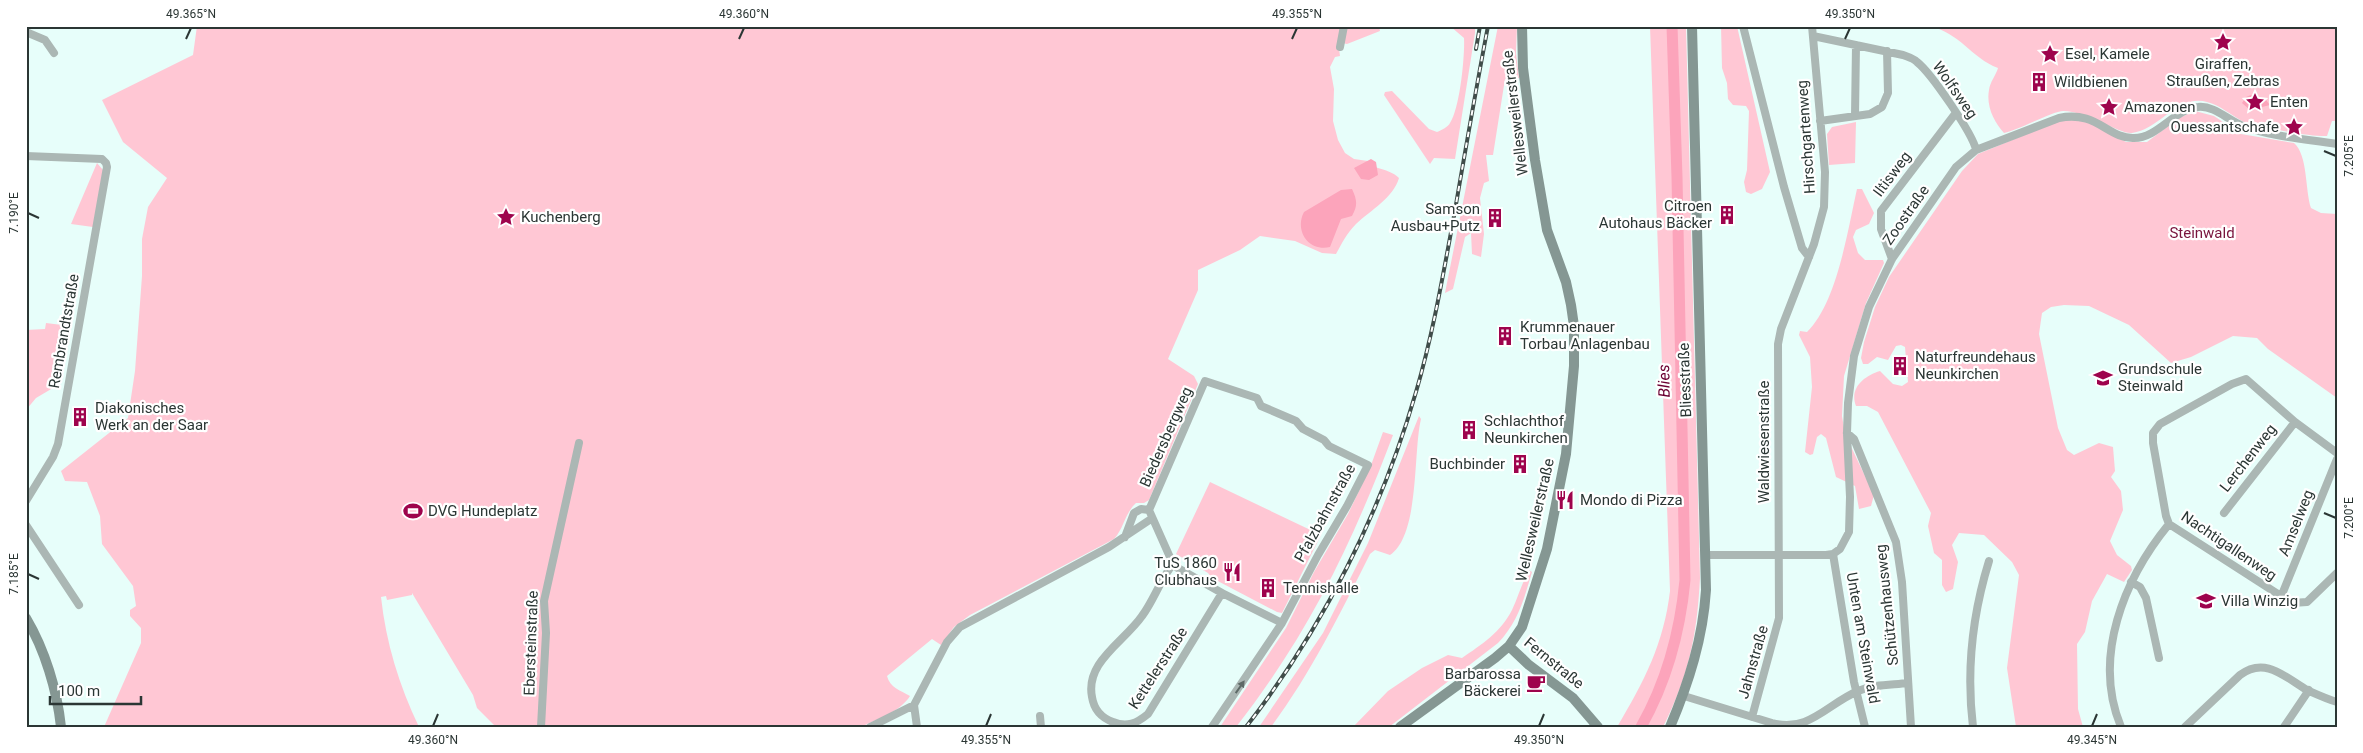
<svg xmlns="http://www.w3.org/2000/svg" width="2363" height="753" viewBox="0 0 2363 753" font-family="Roboto,sans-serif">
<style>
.green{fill:#ffc7d4}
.water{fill:#fca4bb}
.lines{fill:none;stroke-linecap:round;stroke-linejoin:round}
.river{stroke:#fca4bb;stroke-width:11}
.street{stroke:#abb7b4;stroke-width:8}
.secondary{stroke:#859793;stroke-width:10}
.rail-casing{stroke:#404d4a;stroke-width:4}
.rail{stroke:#fff;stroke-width:2;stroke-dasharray:5.5;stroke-linecap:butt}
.oneway{fill:#5e6a67}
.ticks{fill:none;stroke:#2b3634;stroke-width:2}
.labels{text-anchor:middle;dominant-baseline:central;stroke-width:4.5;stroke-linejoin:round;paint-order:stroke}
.poi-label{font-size:15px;fill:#2b3634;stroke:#fff;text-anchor:start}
.street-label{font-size:15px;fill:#2b3634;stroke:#fff}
.park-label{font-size:15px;fill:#79143d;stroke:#fff}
.water-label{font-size:16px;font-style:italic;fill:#6b0032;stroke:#fff}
.neatline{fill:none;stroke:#2b3634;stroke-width:2}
.ticks-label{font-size:12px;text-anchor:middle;fill:#2b3634}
</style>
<rect width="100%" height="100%" fill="#e7fefa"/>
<!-- green -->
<path class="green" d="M197 26H1379L1380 31 1347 44 1338 42 1340 56 1335 57 1330 67 1334 89 1333 121 1338 140 1345 153 1354 159 1368 161 1365 164C1374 167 1393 171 1399 178 1393 198 1371 210 1356 224 1347 233 1342 243 1336 254L1322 253 1295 241 1260 236 1240 250 1198 270V290L1168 359 1194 376 1198 384 1149 500 1144 503H1136C1125 513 1124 528 1114 539L970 615 954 627 941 645 932 639 887 676C890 688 900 690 910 696 900 712 877 719 861 727H496L477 708 473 695 412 593V595L387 600 386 596 381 597C386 643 399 685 419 727H104L141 643V628L130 616V610L136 606 133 586 102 544 100 516 87 482 65 481 61 471 128 418 135 371 142 276V239L148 207 167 178 123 142 102 100 193 55Z
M1450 26H1475V33L1455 159 1434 158 1430 164 1384 95 1385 92 1392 91 1429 129 1437 132C1442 130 1448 127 1450 123 1460 108 1465 55 1464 38Z
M1498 26H1517L1516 53 1519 78 1505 79 1493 155H1486L1489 181 1484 183 1480 198 1484 234 1481 257 1472 254 1471 233 1465 237 1453 289 1445 293Z
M1650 26H1686L1700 578C1697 635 1689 675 1663 727H1617C1644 682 1664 643 1670 591Z
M1721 26H1737L1770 172 1762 189 1751 194 1746 192 1744 182 1747 170 1749 111 1746 106 1733 105 1728 99 1727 83 1722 68Z
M1928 26H2337V121H2332L2327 136C2312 137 2258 127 2244 122 2232 116 2220 105 2207 102 2178 94 2159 130 2132 133 2122 135 2085 111 2064 111 2055 110 2019 130 2004 133 1994 122 1986 106 1989 90 1990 82 1996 75 1998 68 1971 58 1960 32 1928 26Z
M2195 111 2214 116 2241 134 2294 143C2308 155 2305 190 2311 208L2321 213 2337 214V398L2268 349 2257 338 2233 336 2191 357 2171 363 2129 325 2089 306 2064 305 2051 307 2042 313 2039 334 2058 428 2067 450 2074 455 2099 443 2113 447 2115 471 2111 477 2121 491 2123 510 2110 541 2117 555 2131 566 2132 570 2124 582 2107 574 2092 601 2085 632 2077 644 2078 709 2083 727H2016L2007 668 2019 575 2012 562 1984 535 1959 533 1952 545 1958 562 1953 589 1946 592 1942 585V560L1934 553 1928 526 1931 513 1878 412 1867 406H1856C1849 388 1864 376 1880 371L1893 384 1902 386 1908 382 1905 347 1901 345 1896 346 1888 360 1877 357 1868 364H1863L1861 358 1864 342 1875 307 1889 277 1962 171 1978 154 2056 122 2072 119 2087 121 2126 142H2147L2179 118Z
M1856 122 1855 163 1829 165 1827 134 1832 127Z
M97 163 103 170 93 227 71 224Z
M1857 189H1862L1874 213 1869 224 1856 230 1853 237 1858 253 1865 260H1883L1884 263 1866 303 1844 376 1842 416 1845 434 1874 495 1871 506 1859 509 1855 486 1836 477 1826 438 1821 434 1817 437 1813 454 1810 455 1805 452 1812 387 1810 357 1799 335 1800 331 1807 332C1837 303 1848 229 1857 189Z
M46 323 70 326 58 385 36 398 26 410V330L45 329Z
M1419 416 1421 419C1413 451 1420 535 1390 555L1375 550 1370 554C1340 614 1311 673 1271 727H1259L1323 633 1368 543Z
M1383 432 1393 435C1352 544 1308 635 1236 727H1220L1286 628 1314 572 1348 514 1370 468Z
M1210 482 1321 535 1282 613 1277 612 1212 578 1208 573 1176 554Z
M1529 570 1532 572C1524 599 1518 622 1498 643L1389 727H1353L1388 691 1422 668 1448 655 1462 658C1481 645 1501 632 1512 610 1518 597 1522 583 1529 570Z"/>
<!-- water -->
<path class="water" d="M2251 95 2266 100 2270 105 2250 110 2242 103 2246 97Z
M1371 159 1376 162 1378 175 1369 180 1361 179 1354 168Z
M1352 189C1357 200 1358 205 1352 216L1341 219 1330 247C1309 252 1294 231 1304 212L1341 190Z"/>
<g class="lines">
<!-- river -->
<path class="river" d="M1641 727C1667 681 1680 633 1685 580L1677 177 1672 26"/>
<!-- street -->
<path class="street" d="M1743 26 1784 187 1802 248 1809 257
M26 32 45 40 54 53
M1813 36 1903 55C1908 57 1913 58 1917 62 1931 73 1973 134 1976 150
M1340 47 1344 26
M1855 116 1856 45
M1820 121 1870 114 1882 107 1888 93 1887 51
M26 156 102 159 106 163 107 167 58 444 53 457 26 501
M1892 259 1881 229V211L1955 114
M1847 433 1854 439 1896 542 1902 582 1911 727
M2337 453 2295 422 2246 379 2232 384 2160 424 2153 433V443L2166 516 2169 524 2292 603 2307 602 2337 573
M2224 513 2295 422
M26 525 79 605
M1125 537 1134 513 1141 509 1149 510
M1833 554 1854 682 1865 727
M1705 555H1826L1833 554 1840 549 1849 532 1850 497 1847 433 1848 403 1854 356 1869 307 1892 259 1956 167 1976 150 2059 118C2097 110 2108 139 2134 138 2158 138 2174 109 2198 107 2214 105 2229 121 2243 126 2272 137 2306 139 2337 144
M1173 564C1160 580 1154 600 1142 616 1124 642 1085 662 1092 697 1094 710 1102 718 1113 722 1127 728 1137 723 1148 714L1222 593
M2131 582 2140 587 2146 598 2159 658
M2281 597 2337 459
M1684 696 1772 723C1809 733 1827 704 1858 691 1874 684 1892 685 1908 683
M1040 716 1041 727
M1752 717 1779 618 1778 344 1781 329 1814 244 1824 207 1825 172 1812 26
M541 727 546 633 544 601 579 443
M870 727 914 705
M917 727 914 705 947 642 960 627 1109 547 1151 519
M1212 727 1282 623 1318 555 1347 506 1368 465 1329 446 1324 440 1303 429 1296 421 1261 406 1257 398 1205 381 1149 510 1173 564 1176 567 1222 593 1282 623
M1973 727C1966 669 1972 616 1989 561
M2121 727C2092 657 2124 579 2169 524
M2185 727 2240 675C2265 656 2285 677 2307 690 2316 694 2327 699 2337 702
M2284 727 2309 690"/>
<!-- secondary -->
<path class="secondary" d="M26 618C45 650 57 690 61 727
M1509 646 1529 665 1573 698 1598 727
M1400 727 1495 658 1509 646 1522 627 1547 549 1566 454 1574 366V326L1571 305 1566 282 1547 230 1535 160 1523 68 1522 26
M1670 727C1689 682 1703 638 1706 590L1692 26"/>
<!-- rail casing -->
<g class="rail-casing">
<path id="rail" d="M1476 49 1480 26
M1246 727C1323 628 1381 513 1416 392 1433 334 1443 275 1454 216 1465 152 1476 89 1488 26"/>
</g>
<!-- rail -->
<use href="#rail" class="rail"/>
</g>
<!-- one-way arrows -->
<defs><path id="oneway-solid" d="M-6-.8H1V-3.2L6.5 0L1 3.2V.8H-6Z" transform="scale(1.25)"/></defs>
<use class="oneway" href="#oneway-solid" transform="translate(1240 687) rotate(-55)"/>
<!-- ticks -->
<path class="ticks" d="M186 39 191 28M739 39 744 28M1292 39 1297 28M1845 39 1850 28M2324 151 2336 156M28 213 39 218M2324 513 2336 518M28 574 39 579M433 726 438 714M986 726 991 714M1539 726 1544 714M2092 726 2097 714"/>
<!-- icons -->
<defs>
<g id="sight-bare" transform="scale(1.5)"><path d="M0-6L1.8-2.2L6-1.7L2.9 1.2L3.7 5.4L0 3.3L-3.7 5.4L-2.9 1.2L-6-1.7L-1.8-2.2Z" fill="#9e044d" stroke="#fff" stroke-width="2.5" paint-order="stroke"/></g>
<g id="building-bare" transform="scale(1.5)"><path d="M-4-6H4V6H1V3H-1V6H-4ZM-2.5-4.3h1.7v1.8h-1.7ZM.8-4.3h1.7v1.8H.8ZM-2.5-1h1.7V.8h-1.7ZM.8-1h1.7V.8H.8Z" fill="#9e044d" stroke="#fff" stroke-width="2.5" paint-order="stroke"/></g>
<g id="school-bare" transform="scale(1.5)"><path d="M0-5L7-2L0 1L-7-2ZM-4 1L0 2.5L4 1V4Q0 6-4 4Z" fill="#9e044d" stroke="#fff" stroke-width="2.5" paint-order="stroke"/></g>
<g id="restaurant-bare" transform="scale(1.5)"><path d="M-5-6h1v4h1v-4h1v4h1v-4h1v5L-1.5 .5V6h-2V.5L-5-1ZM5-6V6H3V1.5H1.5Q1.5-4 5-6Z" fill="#9e044d" stroke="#fff" stroke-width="2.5" paint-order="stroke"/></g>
<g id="stadium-bare" transform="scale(1.5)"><path d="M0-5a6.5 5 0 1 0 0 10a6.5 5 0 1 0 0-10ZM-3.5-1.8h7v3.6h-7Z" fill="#9e044d" stroke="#fff" stroke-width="2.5" paint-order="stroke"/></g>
<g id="cafe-bare" transform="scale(1.5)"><path d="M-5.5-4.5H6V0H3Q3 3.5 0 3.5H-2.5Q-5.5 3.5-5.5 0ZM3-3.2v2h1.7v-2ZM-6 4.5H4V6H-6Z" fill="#9e044d" stroke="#fff" stroke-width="2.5" paint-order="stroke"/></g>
</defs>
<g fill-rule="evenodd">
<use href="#sight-bare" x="2223" y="42"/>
<use href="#sight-bare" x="2050" y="54"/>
<use href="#building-bare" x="2039" y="82"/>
<use href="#sight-bare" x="2255" y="102"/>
<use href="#sight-bare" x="2109" y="107"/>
<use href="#sight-bare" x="2294" y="127"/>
<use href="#building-bare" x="1727" y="215"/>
<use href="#sight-bare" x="506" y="217"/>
<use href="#building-bare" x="1495" y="218"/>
<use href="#building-bare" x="1505" y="336"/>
<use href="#building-bare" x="1900" y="366"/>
<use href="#school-bare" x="2103" y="378"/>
<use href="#building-bare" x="80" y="417"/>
<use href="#building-bare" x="1469" y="430"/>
<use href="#building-bare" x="1520" y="464"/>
<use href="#restaurant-bare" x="1565" y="500"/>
<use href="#stadium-bare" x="413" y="511"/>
<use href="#restaurant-bare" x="1232" y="572"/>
<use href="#building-bare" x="1268" y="588"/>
<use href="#school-bare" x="2206" y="601"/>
<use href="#cafe-bare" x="1536" y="683"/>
</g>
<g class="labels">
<!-- poi labels -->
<g class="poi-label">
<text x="2065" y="54">Esel, Kamele</text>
<text x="2223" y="64" text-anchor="middle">Giraffen,<tspan x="2223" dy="17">Straußen, Zebras</tspan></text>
<text x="2054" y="82">Wildbienen</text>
<text x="2270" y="102">Enten</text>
<text x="2124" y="107">Amazonen</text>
<text x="2279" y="127" text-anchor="end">Ouessantschafe</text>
<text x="1712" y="206" text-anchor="end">Citroen<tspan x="1712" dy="17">Autohaus Bäcker</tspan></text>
<text x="1480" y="209" text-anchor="end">Samson<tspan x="1480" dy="17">Ausbau+Putz</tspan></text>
<text x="521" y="217">Kuchenberg</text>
<text x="1520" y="327">Krummenauer<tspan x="1520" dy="17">Torbau Anlagenbau</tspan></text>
<text x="1915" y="357">Naturfreundehaus<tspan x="1915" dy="17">Neunkirchen</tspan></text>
<text x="2118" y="369">Grundschule<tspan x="2118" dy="17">Steinwald</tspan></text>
<text x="95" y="408">Diakonisches<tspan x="95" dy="17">Werk an der Saar</tspan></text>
<text x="1484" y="421">Schlachthof<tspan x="1484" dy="17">Neunkirchen</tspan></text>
<text x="1505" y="464" text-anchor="end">Buchbinder</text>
<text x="1580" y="500">Mondo di Pizza</text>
<text x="428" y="511">DVG Hundeplatz</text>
<text x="1217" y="563" text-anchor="end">TuS 1860<tspan x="1217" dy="17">Clubhaus</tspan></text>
<text x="1283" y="588">Tennishalle</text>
<text x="2221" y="601">Villa Winzig</text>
<text x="1521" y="674" text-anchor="end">Barbarossa<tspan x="1521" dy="17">Bäckerei</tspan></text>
</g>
<!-- street labels -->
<g class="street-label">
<text transform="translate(1955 90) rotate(55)">Wolfsweg</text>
<text transform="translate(1515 113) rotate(-97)">Wellesweilerstraße</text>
<text transform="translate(1806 137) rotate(-94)">Hirschgartenweg</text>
<text transform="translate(1892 174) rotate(-53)">Iltisweg</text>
<text transform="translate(1906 215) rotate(-55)">Zoostraße</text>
<text transform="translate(64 331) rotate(-80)">Rembrandtstraße</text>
<text transform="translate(1685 380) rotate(-92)">Bliesstraße</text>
<text transform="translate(1166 437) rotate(-66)">Biedersbergweg</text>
<text transform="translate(1764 442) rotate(-90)">Waldwiesenstraße</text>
<text transform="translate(2248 458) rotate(-52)">Lerchenweg</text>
<text transform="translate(1325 513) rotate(-61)">Pfalzbahnstraße</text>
<text transform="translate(1535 520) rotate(-77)">Wellesweilerstraße</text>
<text transform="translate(2296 523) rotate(-68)">Amselweg</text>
<text transform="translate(2229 546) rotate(34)">Nachtigallenweg</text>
<text transform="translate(1887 605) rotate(-96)">Schützenhausweg</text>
<text transform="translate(1863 638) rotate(80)">Unten am Steinwald</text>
<text transform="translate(531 643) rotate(-88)">Ebersteinstraße</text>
<text transform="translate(1753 662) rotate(-74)">Jahnstraße</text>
<text transform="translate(1554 663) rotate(39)">Fernstraße</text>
<text transform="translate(1158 668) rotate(-57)">Kettelerstraße</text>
</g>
<!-- park labels -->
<g class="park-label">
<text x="2202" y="233">Steinwald</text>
</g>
<!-- water labels -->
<g class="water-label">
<text transform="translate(1664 381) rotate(-91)">Blies</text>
</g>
</g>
<!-- border -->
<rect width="2363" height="753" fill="none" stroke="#ffffff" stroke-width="55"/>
<!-- scale -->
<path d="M50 696v8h91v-8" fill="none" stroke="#2b3634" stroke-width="2.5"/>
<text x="58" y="696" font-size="15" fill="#2b3634" stroke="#ffffff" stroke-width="4" paint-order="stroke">100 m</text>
<rect x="28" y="28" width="2308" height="698" class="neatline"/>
<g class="ticks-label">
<text x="191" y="18">49.365°N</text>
<text x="744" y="18">49.360°N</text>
<text x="1297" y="18">49.355°N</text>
<text x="1850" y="18">49.350°N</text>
<text transform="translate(2349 156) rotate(-90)" y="4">7.205°E</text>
<text transform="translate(14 213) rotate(-90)" y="4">7.190°E</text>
<text transform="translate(2349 518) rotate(-90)" y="4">7.200°E</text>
<text transform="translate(14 574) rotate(-90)" y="4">7.185°E</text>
<text x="433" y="744">49.360°N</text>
<text x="986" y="744">49.355°N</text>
<text x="1539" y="744">49.350°N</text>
<text x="2092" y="744">49.345°N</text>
</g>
</svg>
